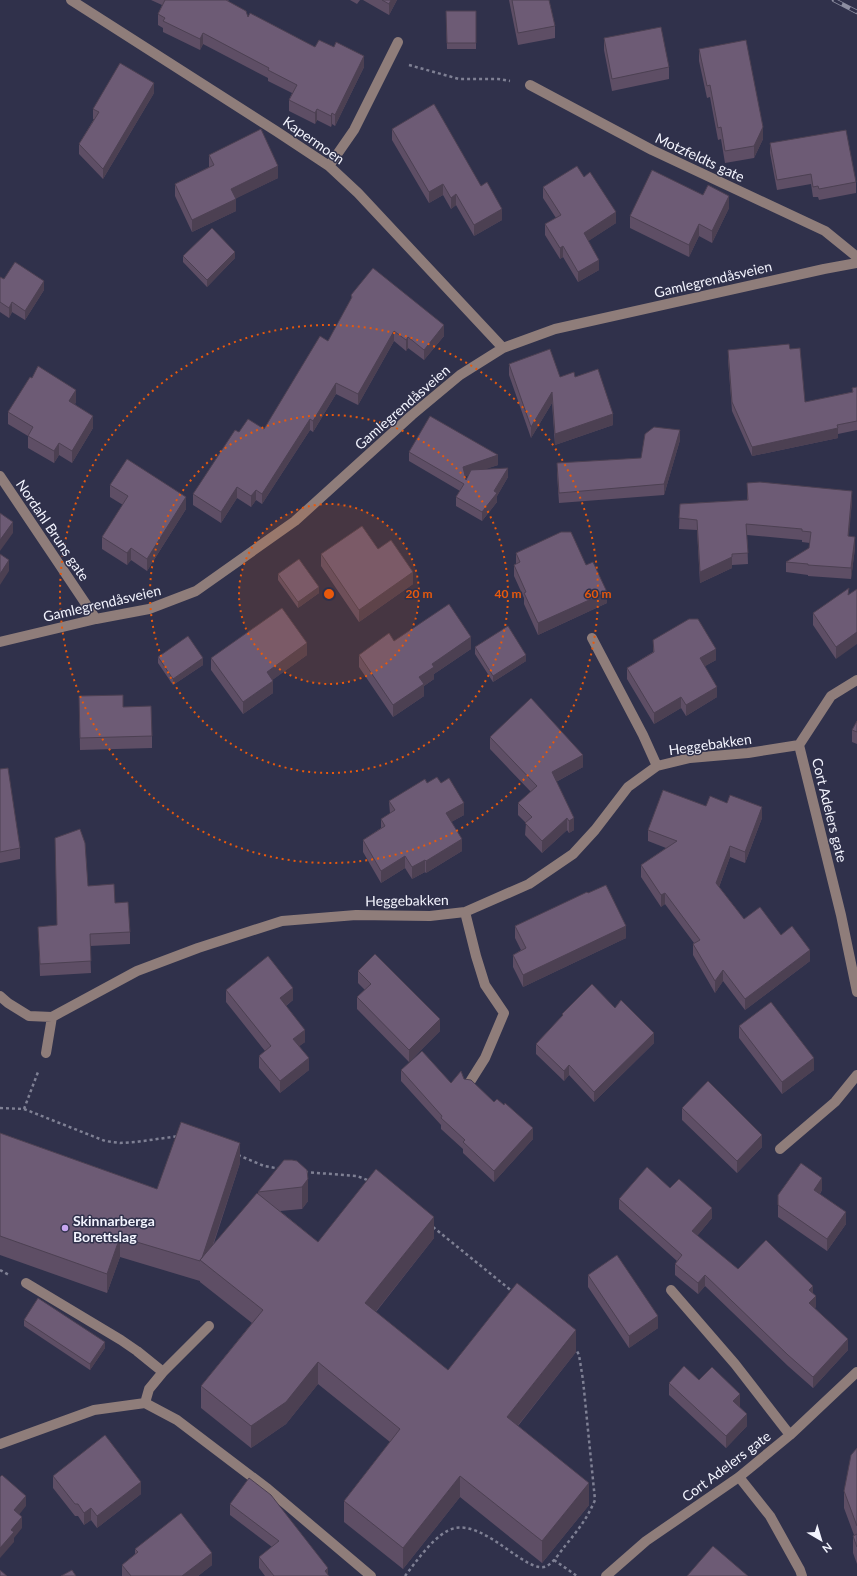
<svg xmlns="http://www.w3.org/2000/svg" width="857" height="1576" viewBox="0 0 857 1576" font-family="Lato,sans-serif">
<style>
.lines{fill:none;stroke-linecap:round;stroke-linejoin:round}
.path{stroke:#7f8094;stroke-width:2.5;stroke-dasharray:3 3;stroke-linecap:butt}
.minor{stroke:#8f7d7a;stroke-width:10}
.rail-casing{stroke:#8d8ea1;stroke-width:4.5}
.rail{stroke:#30314b;stroke-width:3;stroke-dasharray:9;stroke-linecap:butt}
.wall{fill:#5e4e65;fill-rule:evenodd}
.shaded-wall{fill:#4c4052}
.building{fill:#6d5b75;stroke:#4c4052}
.ring{fill:none;stroke:#e8590c;stroke-width:2;stroke-dasharray:2 4}
.poi-dot{fill:#c7a6f0;stroke:#30314b;stroke-width:1.5}
.labels{text-anchor:middle;dominant-baseline:central;stroke-width:3;stroke-linejoin:round;paint-order:stroke}
.street-label{font-size:14px;fill:#f3f4fe;stroke:#30314b}
.poi-label{font-size:14px;font-weight:bold;fill:#f3f4fe;stroke:#30314b;text-anchor:start}
.centre{fill:#e8590c;stroke:#30314b;stroke-width:2}
.ring-label{font-size:12px;text-anchor:middle;font-weight:bold;fill:#e8590c;stroke:#30314b;stroke-width:3;stroke-linejoin:round;paint-order:stroke}
</style>
<rect width="100%" height="100%" fill="#30314b"/>
<g class="lines">
<!-- path -->
<path class="path" d="M409 65 459 79H498L510 81
M0 1108 24 1109 105 1141 120 1143 136 1142 179 1136
M24 1109 38 1072
M238 1155 264 1166 281 1169
M305 1172 357 1176 370 1181
M433 1227 513 1292
M0 1270 9 1275
M554 1560 577 1576
M405 1576C416 1562 436 1532 455 1528 488 1522 528 1576 547 1566 555 1561 560 1552 565 1546 578 1530 587 1519 595 1500L583 1380 579 1355 576 1349"/>
<!-- minor -->
<path class="minor" d="M71 0 276 131 329 166 358 193 503 348
M530 85 652 150 825 231 857 257
M329 166 354 130 398 42
M0 476 96 619
M592 638 643 735 657 766
M0 642 96 619 149 609 196 591 295 521 412 415 460 375 503 348 555 329 824 269 857 263
M857 680 831 696 799 745 841 915 857 992
M465 912 476 956 485 985 504 1013 485 1058 468 1085
M0 996 8 1003 29 1016 52 1017 137 971 198 948 282 921 356 915 430 916 465 912 529 884 573 854 595 830 628 787 657 766 690 758 748 753 799 745
M46 1053 52 1017
M780 1149 835 1102 857 1075
M26 1283 121 1340 137 1351 163 1372
M671 1290 735 1364 790 1435
M145 1403 149 1389 163 1372 209 1326
M0 1444 94 1410 145 1403 177 1420 268 1489 371 1576
M739 1477 770 1516 800 1570 802 1576
M606 1576 646 1541 739 1477 790 1435 857 1372"/>
<!-- rail casing -->
<g class="rail-casing">
<path id="rail" d="M834 0 857 12"/>
</g>
<!-- rail -->
<use href="#rail" class="rail"/>
</g>
<!-- wall -->
<path class="wall" d="M151 0H229L228 1 248 17 315 47 364 67 335 126 332 124 331 127 317 120 315 124 289 111V100L292 93 268 81V78L203 44 200 50 163 32V28L158 25V14L162 5Z
M350 0H360L357 4Z
M363 0H397L389 15Z
M509 0H549L555 26V38L518 45Z
M446 11H476V49H447Z
M604 38 669 67V79L612 91 604 50Z
M699 49 763 139 754 158 725 163 721 139 718 140 710 97 707 98 699 61Z
M154 93 103 179 79 154V144L94 119H93V109Z
M392 129 481 186 502 220 474 236 456 205 451 209 443 195 429 203 392 140Z
M770 143 856 182V193L819 200 818 197H813L811 184 777 190 770 153Z
M209 155 278 178 236 198V211L192 232 175 196V184L209 167Z
M584 177 616 223 588 241 599 270 578 282 563 257 560 259 545 235V224L556 218 543 198V187Z
M729 208 712 243 699 236 689 257 630 228V216Z
M183 256 235 258 207 287 183 262Z
M0 277 4 279 44 290 25 320 12 312 9 318 0 312Z
M351 295 444 336 424 360 408 348 406 351 394 341 358 405 336 394 313 432 310 430 262 504 256 500 251 507 237 498 221 523 193 505V494L239 432 264 429 328 341 351 300Z
M790 349 805 402 852 392V388L857 387V430L838 434V438L752 456 732 411 728 360V350Z
M509 364 560 377H575L613 425 555 445 552 403 531 438 509 375Z
M76 402 75 404 93 428 72 463 59 455 54 463 28 448V436L8 424V412Z
M680 440 664 495 559 503 557 474V463L641 458Z
M409 452 498 465 485 469 508 477 497 496V502L482 521 456 506V497L460 491 409 461ZM469 475 466 480 465 476Z
M747 483 852 502 848 536 855 548 851 579 808 576V575L786 572V562L809 548 810 543 802 542V540L747 535 748 564 732 565V568L700 583 697 530 679 529 680 504 747 500Z
M110 485 186 509 147 571 131 560 127 565 102 549V537L123 505 110 497Z
M378 549 413 584 359 622 321 566V554Z
M516 553 586 565 607 603 538 635 524 604V598L514 576V565L516 564Z
M278 574 319 593 298 608 278 580Z
M849 594 836 659 813 625V613Z
M653 640 716 660 705 666 717 697 686 716 681 708 654 724 627 679V668L653 652Z
M394 641 471 649 434 674V679L424 686V696L393 717 359 667V655Z
M475 647 526 661 493 682 475 654Z
M307 655 272 680 273 693 243 714 211 670V658Z
M158 657 203 665 173 685 158 663Z
M79 696 123 707 152 736V748L80 750Z
M857 721V744L852 742V730Z
M490 737 583 767 556 782 574 830 569 833 567 830 542 853 525 835 526 823 518 815V803L531 792 490 749Z
M0 769 20 848V859L0 863Z
M427 783H441L464 815 451 822 462 851 426 873 425 872 412 879 405 868 381 883 363 852V840L381 828V819L390 814 389 801Z
M706 806 762 818 745 863 730 857 719 887 744 919 781 935 810 961 745 1010 723 981 715 993 693 955V944L694 943 665 904 661 907 641 877V865L666 848 648 841V830Z
M88 886 115 903 130 932V944L90 946 91 973 40 976 38 927 57 925Z
M588 893 626 938 523 987 513 967V955L521 950 515 938V926Z
M358 971 440 1031 409 1062 357 1009V997L365 990 358 983Z
M226 990 293 1000 286 1006 305 1042 299 1046 309 1070 280 1093 259 1068V1056L265 1051 226 1002Z
M615 1008 654 1043 594 1102 569 1075 564 1081 536 1054V1044L562 1016V1014Z
M739 1026 814 1070 782 1094 739 1038Z
M401 1070 451 1083 464 1079 533 1139 494 1182 463 1153V1149L441 1129V1125L401 1081Z
M682 1108 762 1147 737 1173 682 1120Z
M0 1133 157 1189 240 1163 213 1246 258 1194V1192L292 1160 308 1201 302 1209 280 1211 318 1242 434 1238 376 1312 448 1370 576 1352 518 1426 589 1505 542 1563 460 1497 403 1569 344 1522V1501L390 1442 318 1384 286 1424 251 1448 201 1408V1386L252 1323 200 1282V1281L120 1257 107 1293 0 1255Z
M670 1188 712 1218 697 1236 738 1269 813 1294 816 1307 814 1308 848 1350 813 1388 788 1366 705 1286 698 1294 675 1275V1264L677 1261 619 1209V1199Z
M822 1190 820 1194 846 1224 827 1251 778 1217V1195Z
M588 1275 658 1328 629 1348 588 1287Z
M24 1320 105 1348 90 1370 24 1326Z
M699 1380 740 1406 739 1407 747 1426 726 1448 669 1395V1383Z
M857 1448V1564L853 1553V1536L854 1535 844 1508V1491Z
M53 1476 141 1494 97 1528 91 1520 84 1525 78 1516H75L53 1488Z
M230 1504 328 1575 329 1576H265L259 1568V1557L272 1547 230 1515Z
M135 1549 212 1565 198 1576H122V1565L135 1554Z"/>
<!-- shaded-wall -->
<path class="shaded-wall" d="M391 0H397L389 15V4Z
M203 33V44L200 50V39Z
M364 56V67L335 126V115Z
M154 83V93L103 179V169Z
M317 109V120L315 124V113Z
M332 113V124L331 127V116Z
M763 127V139L754 158V146Z
M278 166V178L231 201V189Z
M443 184V195L429 203V192Z
M456 194V205L451 209V198Z
M729 196V208L712 243V231Z
M236 199V211L192 232V220Z
M502 209V220L474 236V225Z
M616 212V223L584 244V233Z
M699 224V236L689 257V245Z
M563 246V257L560 259V248Z
M235 252V258L207 287V280Z
M599 260V270L578 282V272Z
M44 281V290L25 320V311Z
M12 302V312L9 318V308Z
M444 325V336L424 360V350Z
M394 331V341L358 405V394Z
M408 337V348L406 351V340Z
M336 383V394L313 432V421Z
M76 390V402L69 413V401Z
M552 392V403L531 438V427Z
M613 414V425L555 445V434Z
M93 416V428L72 463V451Z
M310 419V430L262 504V494Z
M838 428V438L752 456V447Z
M680 430V440L664 495V484Z
M59 443V455L54 463V451Z
M498 455V465L463 477V467Z
M508 468V477L497 496V502L482 521V512Z
M237 487V498L221 523V512Z
M256 490V500L251 507V496Z
M852 491V502L848 547V536Z
M186 497V509L147 571V559Z
M13 522V533L0 551V540Z
M855 537V548L851 579V568Z
M131 548V560L127 565V553Z
M732 557V568L700 583V572Z
M9 560V571L0 585V574Z
M413 572V584L359 622V610Z
M319 587V593L298 608V602Z
M607 592V603L538 635V623Z
M857 632V644L836 659V647Z
M471 637V649L434 674V679L424 686V696L393 717V705L432 664Z
M307 643V655L267 684V672Z
M716 649V660L700 669V658Z
M526 655V661L493 682V676Z
M203 658V665L173 685V679Z
M273 681V693L243 714V702Z
M717 687V697L686 716V705Z
M681 697V708L654 724V713Z
M583 755V767L552 784V772Z
M464 803V815L446 825V813Z
M762 807V818L745 863V852Z
M567 818V830L542 853V841Z
M574 818V830L569 833V821Z
M462 839V851L426 873V861Z
M730 846V857L716 895V883Z
M405 856V868L381 883V871Z
M425 860V872L412 879V867Z
M665 893V904L661 907V895Z
M626 926V938L523 987V975Z
M810 950V961L745 1010V999Z
M723 970V981L715 993V981Z
M293 988V1000L280 1010V998Z
M440 1019V1031L409 1062V1050Z
M305 1030V1042L293 1051V1039Z
M654 1033V1043L594 1102V1092Z
M309 1058V1070L280 1093V1081Z
M814 1058V1070L782 1094V1082Z
M569 1065V1075L564 1081V1071Z
M533 1128V1139L494 1182V1171Z
M762 1135V1147L737 1173V1161Z
M240 1143V1163L206 1265 201 1261Z
M822 1178V1190L814 1202V1190Z
M308 1179V1201L302 1209V1187Z
M712 1208V1218L692 1242V1231Z
M846 1212V1224L827 1251V1239Z
M434 1217V1238L365 1325V1303Z
M120 1237V1257L107 1293V1274Z
M705 1275V1286L698 1294V1283Z
M813 1286V1297L809 1290Z
M816 1296V1307L809 1314V1303Z
M658 1316V1328L629 1348V1336Z
M576 1330V1352L507 1439V1417Z
M848 1339V1350L813 1388V1377Z
M105 1342V1348L90 1370V1364Z
M318 1362V1384L286 1424 251 1448V1426Z
M740 1394V1406L733 1413V1401Z
M747 1414V1426L726 1448V1436Z
M460 1476V1497L403 1569V1548Z
M141 1482V1494L97 1528V1516Z
M589 1483V1505L542 1563V1541Z
M26 1496V1506L14 1521V1510Z
M91 1508V1520L84 1525V1513Z
M22 1517V1528L14 1538V1542L0 1558V1548L11 1530Z
M212 1553V1565L198 1576H182Z
M328 1568V1576L325 1571Z"/>
<!-- building -->
<path class="building" d="M165 0H226L246 11 248 17 250 13 315 47 319 40 334 47 336 42 364 56 335 115 332 113 331 116 317 109 315 113 289 100 297 85 268 70 269 68 203 33 200 39 163 21 165 18 158 14Z
M382 0H391L389 4Z
M512 0H549L555 26 518 33Z
M446 11H476V43H447Z
M661 27 669 67 612 79 604 38Z
M746 40 763 127 754 146 725 151 721 127 718 128 710 85 707 86 699 49Z
M120 63 154 83 103 169 79 144 99 112 93 109Z
M434 104 481 186 487 182 502 209 474 225 456 194 451 198 443 184 429 192 392 129Z
M261 129 278 166 231 189 236 199 192 220 175 184 214 165 209 155Z
M846 130 856 182 819 189 818 186 813 187 811 174 777 180 770 143Z
M577 166 584 177 590 172 616 212 584 233 599 260 578 272 563 246 560 248 545 224 561 215 543 187Z
M652 170 703 195 708 185 729 196 712 231 699 224 689 245 630 216Z
M212 228 235 252 207 280 183 256Z
M15 262 44 281 25 311 12 302 9 308 0 302V277L4 279Z
M373 268 444 325 424 350 408 337 406 340 394 331 358 394 336 383 313 421 310 419 262 494 256 490 251 496 237 487 221 512 193 494 235 430 239 432 248 419 264 429 320 336 328 341 352 297 351 295Z
M789 344 790 349 800 348 805 402 853 392 852 388 857 387V421L837 425 838 428 752 447 732 402 728 350Z
M550 349 560 377 574 372 575 377 598 369 613 414 555 434 552 392 531 427 509 364Z
M38 366 76 390 69 401 93 416 72 451 59 443 54 451 28 436 33 427 8 412 30 377 32 378Z
M430 416 498 455 463 467 466 480 471 470 508 468 494 491 497 493 482 512 456 497 464 484 409 452Z
M654 427 680 430 664 484 559 493 557 463 641 458 645 434Z
M127 459 186 497 147 559 131 548 127 553 102 537 128 496 110 485Z
M760 482 852 491 848 536 855 537 851 568 808 565V564L786 562 809 548 811 532 802 531V529L746 524 748 553 732 554V557L700 572 697 520 679 518 680 504 748 500 747 483Z
M0 513 13 522 0 540Z
M362 526 378 549 391 540 413 572 359 610 321 554Z
M561 532H571L586 565 593 562 607 592 538 623 524 593 526 592 514 565 520 562 516 553Z
M0 554 9 560 0 574Z
M299 559 319 587 298 602 278 574Z
M849 588 848 595 857 589V632L836 647 813 613Z
M449 604 471 637 432 664 434 667 419 677 424 684 393 705 359 655 389 633 394 641Z
M282 608 307 643 267 672 273 681 243 702 211 658Z
M689 619H698L716 649 700 658 717 687 686 705 681 697 654 713 627 668 654 652 653 640Z
M508 626 526 655 493 676 475 647Z
M188 636 203 658 173 679 158 657Z
M123 695V707L151 706 152 736 80 738 79 696Z
M531 698 583 755 552 772 574 818 569 821 567 818 542 841 525 823 532 817 518 803 537 786 490 737Z
M857 721V732L852 730Z
M8 768 20 848 0 852V769Z
M437 777 441 783 449 778 464 803 446 813 462 839 426 861 425 860 412 867 405 856 381 871 363 840 385 826 381 819 395 810 389 801 425 779 427 783Z
M663 790 706 806 710 796 727 803 730 795 762 807 745 852 730 846 716 883 744 919 760 907 781 935 792 926 810 950 745 999 723 970 715 981 693 944 700 940 665 893 661 895 641 865 677 841 648 830Z
M80 829 85 843 88 886 114 884 115 903 128 902 130 932 90 934 91 961 40 964 38 927 57 925 55 838Z
M606 885 626 926 523 975 513 955 526 948 515 926 587 892 588 893Z
M375 954 440 1019 409 1050 357 997 371 984 358 971Z
M268 956 293 988 280 998 305 1030 293 1039 309 1058 280 1081 259 1056 271 1046 226 990Z
M592 984 615 1008 621 1000 654 1033 594 1092 569 1065 564 1071 536 1044 563 1015 562 1014Z
M771 1002 814 1058 782 1082 739 1026Z
M422 1051 451 1083 461 1071 464 1079 471 1080 494 1102 497 1099 504 1105 505 1103 533 1128 494 1171 463 1142 465 1140 441 1118 442 1116 401 1070Z
M708 1081 762 1135 737 1161 682 1108Z
M181 1122 240 1143 202 1258 200 1260V1261L120 1237 107 1274 0 1236V1133L157 1189Z
M284 1160H292L297 1161 307 1170 308 1179 302 1187 258 1192Z
M801 1163 822 1178 814 1190 846 1212 827 1239 778 1205V1195Z
M647 1167 670 1188 679 1179 712 1208 692 1231 738 1269 766 1240 813 1286 809 1290 816 1296 809 1303 848 1339 813 1377 788 1355 705 1275 698 1283 675 1264 682 1255 619 1199Z
M376 1169 434 1217 365 1303 448 1370 517 1283 576 1330 507 1417 589 1483 542 1541 460 1476 403 1548 344 1501 400 1429 318 1362 286 1402 251 1426 201 1386 263 1310 200 1260 257 1193 318 1242Z
M617 1255 658 1316 629 1336 588 1275Z
M38 1298 105 1342 90 1364 24 1320Z
M684 1366 699 1380 712 1367 740 1394 733 1401 747 1414 726 1436 669 1383Z
M105 1435 141 1482 97 1516 91 1508 84 1513 78 1504H75L53 1476Z
M857 1448V1526L844 1491 851 1455Z
M2 1475 26 1496 14 1510 22 1517 11 1530 14 1532 0 1548V1477Z
M249 1478 271 1495 328 1568 325 1571 329 1576H274L259 1557 279 1541 230 1504Z
M181 1513 212 1553 182 1576H131L122 1565 138 1552 135 1549Z
M857 1534V1547L853 1536Z
M713 1546 748 1576H687Z
M0 1570 7 1576H0Z
M72 1570 76 1576H61Z"/>
<!-- distance rings -->
<circle cx="329" cy="594" r="90" fill="#e8590c" fill-opacity=".12"/>
<g class="ring">
<circle cx="329" cy="594" r="90"/>
<circle cx="329" cy="594" r="179"/>
<circle cx="329" cy="594" r="269"/>
</g>
<!-- markers -->
<circle class="poi-dot" cx="65" cy="1228" r="4"/>
<g class="labels">
<!-- street labels -->
<g class="street-label">
<text transform="translate(314 140) rotate(35)">Kapermoen</text>
<text transform="translate(700 157) rotate(25)">Motzfeldts gate</text>
<text transform="translate(713 279) rotate(-13)">Gamlegrendåsveien</text>
<text transform="translate(402 407) rotate(-41)">Gamlegrendåsveien</text>
<text transform="translate(53 530) rotate(56)">Nordahl Bruns gate</text>
<text transform="translate(102 603) rotate(-13)">Gamlegrendåsveien</text>
<text transform="translate(710 744) rotate(-8)">Heggebakken</text>
<text transform="translate(830 810) rotate(76)">Cort Adelers gate</text>
<text transform="translate(407 900) rotate(-1)">Heggebakken</text>
<text transform="translate(726 1466) rotate(-37)">Cort Adelers gate</text>
</g>
<!-- poi labels -->
<g class="poi-label">
<text x="73" y="1220">Skinnarberga<tspan x="73" dy="16">Borettslag</tspan></text>
</g>
</g>
<circle cx="329" cy="594" r="6" class="centre"/>
<g class="ring-label">
<text x="419" y="598">20 m</text>
<text x="508" y="598">40 m</text>
<text x="598" y="598">60 m</text>
</g>
<!-- north arrow -->
<g transform="translate(821 1540) rotate(142)" stroke="#30314b" stroke-width="3" paint-order="stroke">
<path d="M0-3L7 15L0 10L-7 15Z" fill="#f3f4fe"/>
<text y="-6" font-size="11" font-weight="bold" text-anchor="middle" fill="#f3f4fe">N</text>
</g>
</svg>
